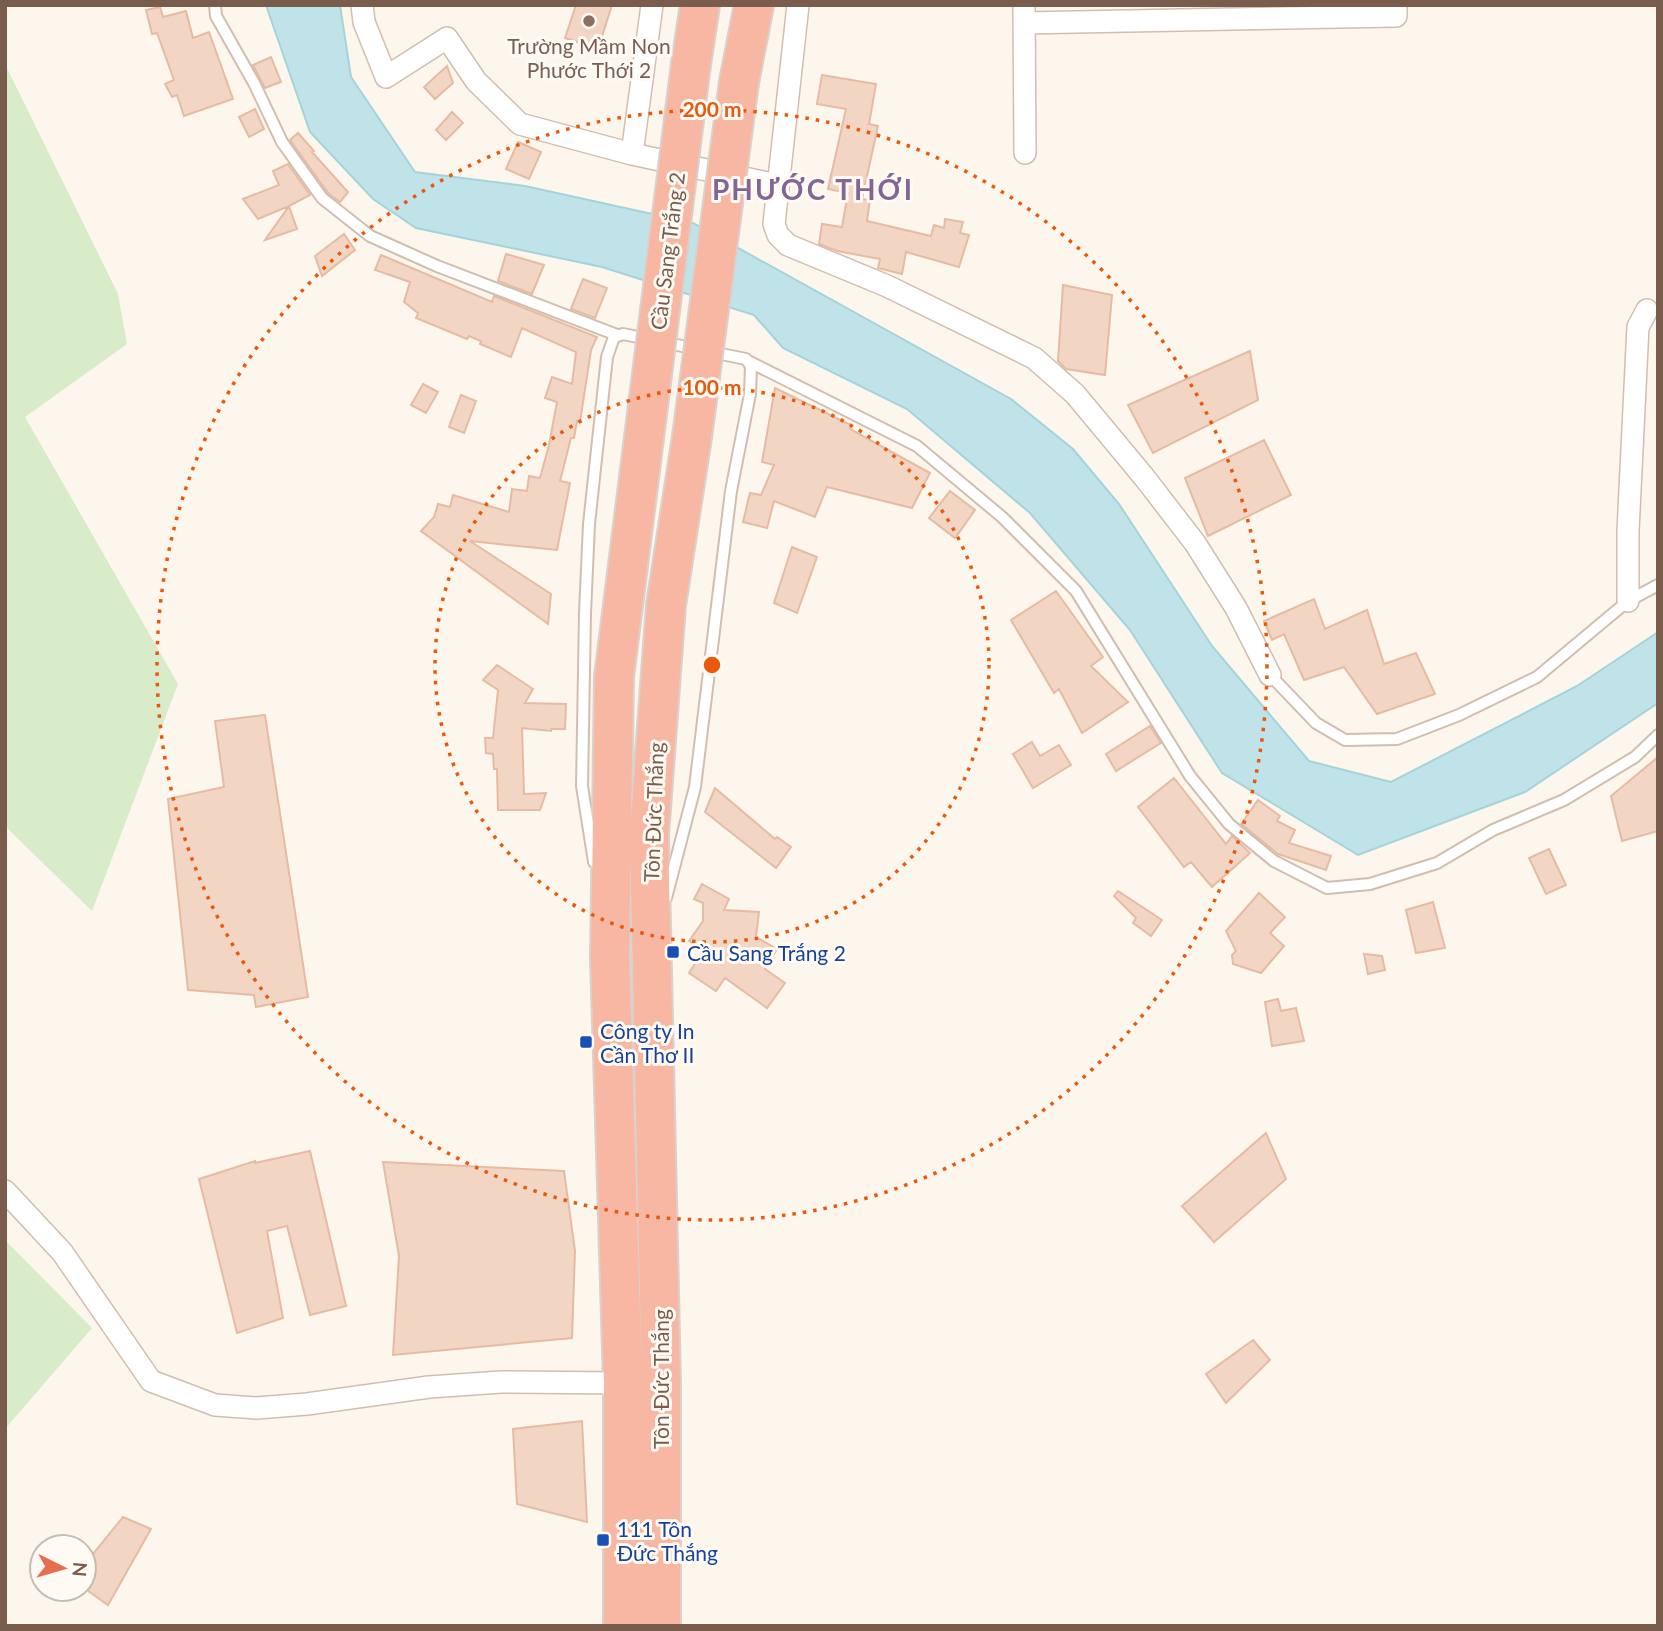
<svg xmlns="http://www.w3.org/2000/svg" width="1663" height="1631" viewBox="0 0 1663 1631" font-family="Lato,sans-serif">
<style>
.green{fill:#d8ecc9}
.water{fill:#bfe3e8;stroke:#a5d3da;stroke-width:2}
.building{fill:#f3d5c3;stroke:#e6bba3;stroke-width:2}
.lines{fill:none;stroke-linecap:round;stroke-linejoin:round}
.lane-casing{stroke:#d1beb0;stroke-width:14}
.street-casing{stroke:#d1beb0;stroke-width:24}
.highway-casing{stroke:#dad1cd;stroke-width:42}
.lane{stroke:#fff;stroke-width:10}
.street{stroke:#fff;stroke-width:21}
.highway{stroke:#f7b7a3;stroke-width:38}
.highway-bridge-casing{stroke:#dad1cd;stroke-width:42;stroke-linecap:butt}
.highway-bridge{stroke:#f7b7a3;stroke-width:38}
.ring{fill:none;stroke:#e8590c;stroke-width:3.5;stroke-dasharray:3.5 7}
.education-dot{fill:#8d6e63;stroke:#fffaf3;stroke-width:2.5}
.transit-dot{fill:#1a4fb4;stroke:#fffaf3;stroke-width:2.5}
.labels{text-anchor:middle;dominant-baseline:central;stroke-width:6;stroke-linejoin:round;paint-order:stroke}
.education-label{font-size:21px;fill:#785e54;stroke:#fffaf3}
.street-label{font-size:21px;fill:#7a5c4d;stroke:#fffaf3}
.transit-label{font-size:21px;fill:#164399;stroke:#fffaf3;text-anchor:start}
.district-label{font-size:28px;font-weight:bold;letter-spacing:2px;fill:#846695;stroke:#fffaf3}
.centre{fill:#e8590c;stroke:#fffaf3;stroke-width:3.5}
.ring-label{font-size:21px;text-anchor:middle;font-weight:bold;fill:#e8590c;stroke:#fffaf3;stroke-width:6;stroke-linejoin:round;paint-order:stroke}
</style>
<rect width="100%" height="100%" fill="#fdf6ec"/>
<!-- green -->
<path class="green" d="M5 64 118 294 127 344 25 417 178 684 92 911 5 826Z
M5 1240 92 1328 5 1429Z"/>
<!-- water -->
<path class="water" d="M266 5H340L351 77 415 172 525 186 693 223 1011 399 1073 449 1119 504 1212 646 1309 761 1391 782 1577 686 1658 632V703L1525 792 1358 855 1222 773 1130 630 1030 513 907 409 783 348 754 315 602 267 416 228 373 199 310 132Z"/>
<!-- building -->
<path class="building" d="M576 5H612L598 49 565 38Z
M160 7 163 17 186 11 193 38 209 32 233 99 184 116 177 95 172 97 165 84 174 80 157 33 152 34 146 10Z
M271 57 281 82 265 88 253 65Z
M447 66 453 83 435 99 424 87Z
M822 75 876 84 869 124 878 126 862 199 870 200 867 221 931 236 934 225 944 228 945 219 963 222 960 233 969 235 959 267 906 252 902 274 878 268 880 259 837 251 819 244 822 224 842 227 848 193 828 189 846 109 817 104Z
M255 109 264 129 249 137 239 117Z
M452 112 463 123 446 140 436 130Z
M298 133 314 151 312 152 348 192 340 202 328 193 290 140Z
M518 142 541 152 529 179 506 169Z
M288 164 310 195 289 206 297 229 265 240 289 206 258 219 243 199 279 185 273 171Z
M344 234 355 250 322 276 315 256Z
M506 254 544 265 532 294 498 281Z
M381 255 492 302 494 296 597 337 591 350 580 422 577 421 574 438H571L560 481 570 483 557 550 470 541 551 594 548 624 421 531 434 517 438 504 450 507 453 495 509 512 512 489 527 491 529 476 540 478 549 445 557 402 545 398 552 377 572 384 576 352 522 328 511 357 480 344 481 341 469 336 467 339 416 318 418 313 404 302 410 282 375 270Z
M583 279 607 288 595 318 571 309Z
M1063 285 1112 295 1105 375 1066 369 1058 361Z
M1250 351 1258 400 1153 453 1128 405Z
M423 384 438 392 426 413 411 405Z
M775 388 851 425 850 429 930 473 912 508 827 487 815 517 774 501 767 528 743 522 750 493 761 495 774 465 762 462Z
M461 395 476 401 464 433 449 427Z
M1264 440 1291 495 1208 536 1185 478Z
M950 491 975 510 955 538 929 518Z
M792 547 817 557 797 613 774 603Z
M1056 591 1103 657 1091 666 1128 702 1082 733 1059 689 1054 693 1011 620Z
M1314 599 1325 629 1367 610 1384 664 1416 653 1435 694 1377 714 1344 667 1304 680 1284 634 1272 640 1264 621Z
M497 665 533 689 525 703 566 704 565 729H551V731L522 728 524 794 546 793 540 810H498L497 769H494L493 754 486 753 485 738H493L498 690 483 680Z
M265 715 308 997 256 1007 254 995 188 990 168 799 224 787 215 721Z
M1150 726 1161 743 1116 771 1106 754Z
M1032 742 1040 756 1059 745 1071 765 1033 788 1013 754Z
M1658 757V831L1622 841 1611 796Z
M1174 778 1226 844 1232 836 1250 853 1212 887 1191 862 1184 867 1138 807Z
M715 788 775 839 777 837 791 847 776 868 705 812Z
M1258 800 1280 816 1277 821 1295 830 1289 843 1331 856 1326 870 1278 854 1241 824Z
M1549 849 1566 885 1546 894 1529 858Z
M702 884 729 899 724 910 759 912 756 937 777 949 765 969 785 983 767 1008 725 978 716 991 689 973 703 951 689 941 703 921V903L694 899Z
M1118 891 1162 920 1151 936 1133 923 1136 918 1114 896Z
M1259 893 1285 917 1270 933 1284 946 1261 973 1233 964 1232 955 1236 951 1226 931Z
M1433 902 1445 948 1416 953 1406 910Z
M1364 954 1382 956 1385 970 1368 974Z
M1278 999 1281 1011 1296 1008 1304 1041 1272 1046 1265 1002Z
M1266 1133 1286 1179 1214 1242 1182 1206Z
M310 1151 346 1306 310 1315 287 1226 267 1231 283 1318 237 1333 199 1179 255 1161V1163Z
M383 1162 564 1171 575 1251 572 1338 393 1355 399 1256Z
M1253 1340 1270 1360 1226 1403 1206 1374Z
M582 1421 587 1522 517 1504 513 1429Z
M123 1517 151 1529 108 1605 84 1588V1565Z"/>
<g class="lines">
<!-- lane casing -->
<g class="lane-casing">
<path id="lane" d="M215 5 216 16 254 83 282 142 322 198 370 236 437 266 617 335
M750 362 917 446 1002 517 1076 591 1190 776 1229 824 1274 861 1327 888 1370 884 1437 863 1493 830 1564 800 1635 757 1658 735
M1270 675 1316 723 1345 740 1397 739 1459 715 1537 677 1628 601 1658 585
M594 862 582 786 585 613 589 524 607 357 614 337 623 334 736 357 746 359 751 366 750 394 731 491 695 787 666 898"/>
</g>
<!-- street casing -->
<g class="street-casing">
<path id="street" d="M362 5 364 22 386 77 447 38 476 81 520 124 632 154 652 5
M798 5 774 224 778 235 788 245 887 286 1034 358 1075 394 1144 477 1195 543 1236 608 1270 675
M1024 5 1025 153
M1024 23 1396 16V5
M632 154 777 185
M1628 601V531L1637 347 1638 327 1647 310
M5 1191 62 1252 151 1381 215 1405 257 1408 307 1404 429 1387 501 1382 623 1383"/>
</g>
<!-- highway casing -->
<g class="highway-casing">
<path id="highway" d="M691 64 700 5
M739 82 754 5
M623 1626V1383L610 958 614 677 644 438
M661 1626V1383L649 835 666 605 692 437"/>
</g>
<!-- lane -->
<use href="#lane" class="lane"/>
<!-- street -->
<use href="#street" class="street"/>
<!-- highway -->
<use href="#highway" class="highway"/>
<!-- highway-bridge casing -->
<g class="highway-bridge-casing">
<path id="highway-bridge" d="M692 437 739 82
M644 438 691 64"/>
</g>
<!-- highway-bridge -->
<use href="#highway-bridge" class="highway-bridge"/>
</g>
<!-- distance rings -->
<g class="ring">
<circle cx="712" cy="665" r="277"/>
<circle cx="712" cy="665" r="555"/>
</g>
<!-- markers -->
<circle class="education-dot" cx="589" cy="21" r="7"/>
<g class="transit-dot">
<rect x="666" y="945" width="14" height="14" rx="3.5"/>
<rect x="579" y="1035" width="14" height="14" rx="3.5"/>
<rect x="596" y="1533" width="14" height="14" rx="3.5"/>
</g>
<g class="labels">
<!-- education labels -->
<g class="education-label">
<text x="589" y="45">Trường Mầm Non<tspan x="589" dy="24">Phước Thới 2</tspan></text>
</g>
<!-- street labels -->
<g class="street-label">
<text transform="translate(667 251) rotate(-83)">Cầu Sang Trắng 2</text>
<text transform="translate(653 812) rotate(-88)">Tôn Đức Thắng</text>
<text transform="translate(660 1379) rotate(-90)">Tôn Đức Thắng</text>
</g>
<!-- transit labels -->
<g class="transit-label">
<text x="687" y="952">Cầu Sang Trắng 2</text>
<text x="600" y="1030">Công ty In<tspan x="600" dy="24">Cần Thơ II</tspan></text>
<text x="617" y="1528">111 Tôn<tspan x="617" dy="24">Đức Thắng</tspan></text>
</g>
<!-- district labels -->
<g class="district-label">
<text x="813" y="189">PHƯỚC THỚI</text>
</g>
</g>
<circle cx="712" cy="665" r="10" class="centre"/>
<g class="ring-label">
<text x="712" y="117">200 m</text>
<text x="712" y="395">100 m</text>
</g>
<!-- border -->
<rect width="1663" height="1631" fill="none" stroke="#7a5c4d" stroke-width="14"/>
<!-- north arrow -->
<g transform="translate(63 1568) rotate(95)"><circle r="33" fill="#fffaf3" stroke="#cabbb1" stroke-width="2"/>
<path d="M0-5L12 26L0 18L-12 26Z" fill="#e76f51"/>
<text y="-10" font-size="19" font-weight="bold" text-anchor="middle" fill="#7a5c4d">N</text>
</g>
</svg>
